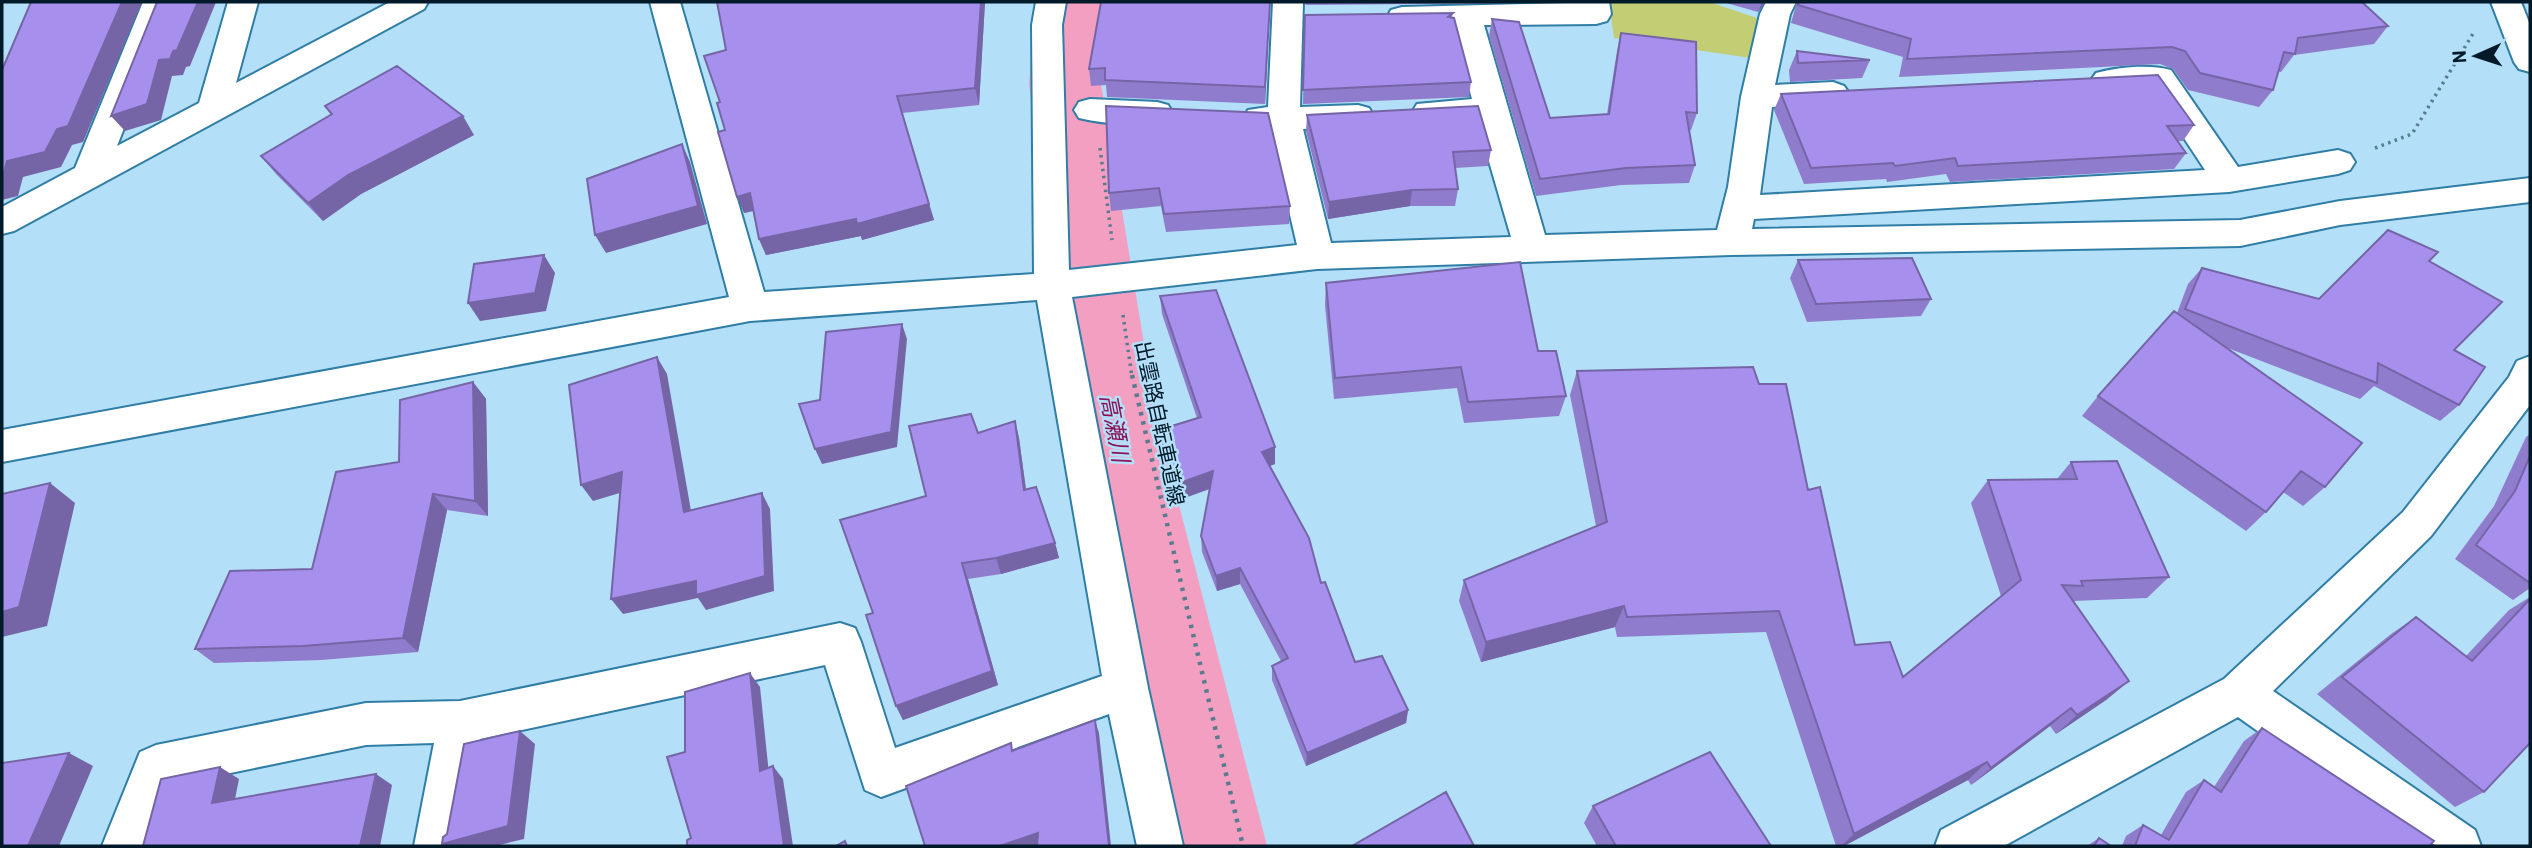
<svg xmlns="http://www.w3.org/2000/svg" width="2532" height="848" viewBox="0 0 2532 848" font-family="Barlow,'Noto Sans JP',sans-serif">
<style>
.green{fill:#c3cd73}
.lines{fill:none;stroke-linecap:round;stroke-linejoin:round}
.river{fill:#f39fc1;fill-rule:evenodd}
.minor-casing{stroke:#307ea5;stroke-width:4}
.path-far1{stroke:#587b8f;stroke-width:3.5;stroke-dasharray:2.5 4.5;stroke-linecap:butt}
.path{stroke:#587b8f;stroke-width:4.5;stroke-dasharray:3.5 6;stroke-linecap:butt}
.minor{fill:#fff;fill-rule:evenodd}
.wall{fill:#907ccc}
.shaded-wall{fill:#7565a6}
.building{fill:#a790ed;stroke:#7565a6;stroke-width:2}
.labels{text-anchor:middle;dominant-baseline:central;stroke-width:5;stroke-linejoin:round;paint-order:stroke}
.street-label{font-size:21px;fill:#001a29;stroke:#b3dff8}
.water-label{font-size:23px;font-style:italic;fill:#8d1155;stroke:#b3dff8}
</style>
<rect width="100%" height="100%" fill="#b3dff8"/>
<!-- green -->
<path class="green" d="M1609 2H1709L1757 18 1751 58 1614 38Z"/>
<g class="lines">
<!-- river -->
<path class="river" d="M1036 2H1104L1101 84 1156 416 1267 846H1160L1068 416 1029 84Z"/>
<!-- minor casing -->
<g class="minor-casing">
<path id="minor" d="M143 2H173L117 146 199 103 228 2H258L236 83 390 2H428L424 9 14 231 2 234V207L75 168Z
M650 2H680L764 292 1034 274 1032 25 1036 2H1066L1062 25 1069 270 1297 245 1270 129 1248 126 1243 118 1248 110 1268 107 1273 2H1303L1300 107 1358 105 1369 108 1374 116 1369 124 1358 127 1303 129 1331 243 1511 237 1477 120 1428 123 1417 120 1412 112 1417 104 1472 99 1453 26 1402 27 1391 24 1387 17 1391 10 1402 7 1609 2 1611 14 1607 21 1596 24 1484 25 1545 235 1717 230 1728 187 1741 97 1760 14 1766 2H1796L1790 14 1775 85 1833 82 1844 86 1849 93 1844 100 1833 104 1772 107 1760 195 2205 170 2151 88 2107 90 2096 87 2091 80 2096 73C2118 67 2149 64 2171 70L2238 167 2338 150 2350 154 2355 162 2350 170 2338 174 2229 192 1754 219 1752 229 2240 220 2340 201 2530 178V202L2340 225 2240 246 1731 255 1317 269 1072 297 1148 688 1183 846H1137L1109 714 881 797 865 790 825 665 480 739 461 846H414L434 743 366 745 172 785 148 846H102L140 752 156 745 366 703 460 701 840 623 855 628 861 642 895 748 1102 676 1037 300 750 321 2 462V430L729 297Z
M2491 2H2521L2530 25V72L2519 69 2514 62Z
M1090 99 1157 102 1168 105 1173 113 1168 121C1146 127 1102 124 1079 118L1074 110 1079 102Z
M2530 356V405L2431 536 2273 691 2475 830 2481 846H2419L2238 717 2004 846H1935L1941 830 2224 679 2403 512 2509 377 2517 361Z"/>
</g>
<!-- path-far1 -->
<path class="path-far1" d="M1100 148 1112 240
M2375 148 2412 134 2474 32
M1123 315 1132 377"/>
<!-- path -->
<path class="path" d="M1132 375 1243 846"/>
<!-- minor -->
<use href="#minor" class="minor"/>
</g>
<!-- wall -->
<path class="wall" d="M985 2 979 105 902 113 934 220 862 240 861 236 766 255 759 239 753 211 744 213 720 102 726 50Z
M1270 2 1265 104 1107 97 1106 85 1091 86 1089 69Z
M1304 2H1532L1528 3 1306 5Z
M1723 2H1765L1758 12Z
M1797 2H2362L2388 26 2374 44 2294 55 2281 72 2278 71 2273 90 2259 107 2188 90 2173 69 2160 64 1899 77 1903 57 1791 23Z
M1453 13 1452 17 1471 82 1469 97 1303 104 1305 15Z
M1492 19 1550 118 1607 114 1617 51 1621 33 1697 113 1691 130H1689L1695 165 1689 183 1621 185 1536 196 1489 36Z
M1797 51 1870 60 1862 78 1790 82 1789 70Z
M1781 94 2194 125 2183 141H2177L2186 153 2174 169 1950 182 1946 174 1887 182 1886 179 1804 184 1774 110Z
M325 106 474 135 361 194 323 221 276 174 261 156 331 115Z
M1106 106 1290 206 1289 224 1166 232 1161 206 1111 211 1109 193Z
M1307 115 1491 150 1488 166 1455 168 1458 189 1455 206H1410L1328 219 1306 131Z
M1798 260 1931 299 1921 316 1807 322 1790 278Z
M2429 261 2454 350 2459 405 2440 421 2374 386 2360 399 2225 347 2325 487 2303 506 2283 492 2266 512 2246 531 2082 416 2098 396 2177 313 2188 284 2202 268 2319 299Z
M1326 283 1538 351 1566 396 1559 416 1464 423 1457 388 1334 399 1325 305Z
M1160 296 1275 447V464L1269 466 1355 662 1408 710 1406 723 1306 766 1272 680V666L1281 661 1240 584 1217 591 1202 552 1201 536 1210 489 1179 500 1161 446 1159 430 1197 418 1162 314Z
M1577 371 1759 384 1808 490 1855 645 1903 677 2001 596 1971 503 1988 480 2057 479 2071 462 2169 577 2147 598 2073 601 2129 681 2106 700 2056 734 2050 726 1971 785 1968 780 1844 846H1836L1766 632 1617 637 1615 627 1481 662 1459 601 1464 580 1596 526 1570 395Z
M473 382 486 399 488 516 447 510 418 652 321 660 214 663 195 649 312 569 399 462Z
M1015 421 1019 438 1026 489 1055 543 1059 558 1001 574 968 579 998 685 903 720 896 706 873 613 926 496 978 433Z
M2530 434V588L2513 600 2455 559 2494 506 2526 437Z
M2530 597V743L2484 792 2455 807 2317 694 2391 634 2416 617 2466 656 2509 610Z
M2262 728 2431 844 2435 846H2122L2126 836 2143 825 2161 835 2186 792 2204 780 2214 787 2244 741Z
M1593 806 1771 846H1597L1584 823Z
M2099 838 2111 846H2087Z"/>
<!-- shaded-wall -->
<path class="shaded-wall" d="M122 2H142L83 142 72 145 61 167 23 177 18 196 2 200V180L7 161Z
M198 2H216L190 66 186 67 183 75 172 76 161 120 125 131 111 116 159 60 173 51Z
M981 2H985L979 105 975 88Z
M1270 2 1265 104V87Z
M1762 2H1765L1758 12Z
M463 116 474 135 361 194 323 221 308 203 348 175Z
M682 144 690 162 707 224 606 253 595 235Z
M1412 190 1410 206 1328 219 1329 202Z
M750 193 757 210 744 213 737 197Z
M929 204 934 220 862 240 861 236 766 255 759 239Z
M544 255 555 273 546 311 480 321 468 303Z
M902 324 907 339 897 447 822 464 815 449Z
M657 357 667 374 694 528 684 512Z
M473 382 486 399 488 516 475 501Z
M1015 421 1019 438 1028 506 1024 490Z
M1275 447V464L1262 469V452Z
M1213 471 1214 487 1179 500 1177 484Z
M622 472 633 489 593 501 581 485Z
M50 483 75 503 47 626 2 637V612Z
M762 493 770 509 774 591 706 610 698 598 623 614 611 599Z
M433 494 447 510 418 652 403 638Z
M1055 543 1059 558 1001 574 996 558Z
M962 563 968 579 998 685 903 720 896 706Z
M1240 568V584L1217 591 1216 576Z
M1624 606 1615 627 1481 662 1486 642Z
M750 673 760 687 770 784 760 771Z
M2129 681 2106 700 2056 734 2077 715Z
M2071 708 2050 726 1971 785 1991 768Z
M1408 710 1406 723 1306 766 1307 753Z
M1095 720 1099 733 1111 846H1109Z
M520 731 535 744 524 839 495 846H446L442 844Z
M69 753 93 766 59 846H28Z
M1987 762 1968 780 1844 846H1841L1854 834Z
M773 766 783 779 793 846H784Z
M220 767 239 779 232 814 212 803Z
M376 774 392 785 380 846H360Z
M1038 833 1040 846H1000Z"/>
<!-- building -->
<path class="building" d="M31 2H122L68 126 57 129 45 152 7 161 2 180V70Z
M157 2H198L177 50 173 51 170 59 159 60 147 104 111 116Z
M717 2H981L975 88 897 96 929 204 857 224 856 219 759 239 750 193 737 197 718 132 725 130 717 103 720 102 704 56 726 50Z
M1101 2H1270L1265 87 1105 80V68L1089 69Z
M1798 2H2362L2388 26 2298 38 2295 54 2284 52 2273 90 2200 73 2185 51 2172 47 1907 59 1911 39 1798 5Z
M1453 13 1448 17 1454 18 1471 82 1303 90 1305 15Z
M1492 19 1519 22 1550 118 1609 114 1621 33 1696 42 1697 113 1686 112 1695 165 1626 168 1540 179Z
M1797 51 1870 60 1798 63Z
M397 66 463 116 348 175 308 203 261 156 332 114 325 106Z
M2158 75 2194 125 2167 126 2186 153 1958 166 1955 158 1895 166 1893 163 1811 168 1781 94Z
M1106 106 1268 113 1290 206 1164 214 1159 188 1109 193Z
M1478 106 1491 150 1453 152 1458 189 1412 190 1329 202 1307 115Z
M682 144 698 206 595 235 587 179Z
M2388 230 2438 252 2429 261 2502 302 2454 350 2485 367 2459 405 2378 363 2377 383 2185 309 2202 268 2319 299Z
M544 255 535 293 468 303 474 264Z
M1912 258 1931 299 1816 304 1798 260Z
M1520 262 1538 351H1556L1566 396 1468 402 1461 367 1335 378 1326 283Z
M1216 290 1275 447 1262 452 1309 538 1321 583 1325 582 1355 662 1382 656 1408 710 1307 753 1272 666 1288 658 1240 568 1216 576 1201 536 1213 471 1177 484 1159 430 1201 417 1160 296Z
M2174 311 2362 443 2325 487 2301 471 2266 512 2098 396Z
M902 324 891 432 815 449 799 404 820 400 826 332Z
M657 357 684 512 762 493 765 576 696 595V581L611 599 622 472 581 485 569 385Z
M1753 367 1759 384H1786L1808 490 1820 487 1855 645 1890 642 1903 677 2021 580 1988 480 2077 479 2071 462 2117 461 2169 577 2081 581 2083 586 2062 585 2129 681 2077 715 2071 708 1991 768 1987 762 1854 834 1779 611 1627 617 1624 606 1486 642 1464 580 1607 522 1577 371Z
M473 382 475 501 433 494 403 638 303 646 195 649 230 571 312 569 336 472 399 462 400 400Z
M971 414 978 433 1015 421 1024 490 1036 487 1055 543 996 558 962 563 992 671 896 706 866 615 873 613 840 520 926 496 909 426Z
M2530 456V583L2476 545 2515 491Z
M50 483 19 607 2 612V494Z
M2530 599V743L2484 792 2342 677 2416 617 2472 661Z
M750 673 760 771 773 766 784 846H687V840L691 838 667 757 685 752V692Z
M1095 720 1109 846H1037L1038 833 1000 846H925L906 786 1011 743 1012 751Z
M2262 728 2434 841 2431 844 2435 846H2135L2143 825 2169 840 2204 780 2221 792Z
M520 731 508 826 442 844 443 837 447 834 464 744Z
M1710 752 1771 846H1616L1593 806Z
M69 753 28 846H2V763Z
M220 767 212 803 376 774 360 846H143L161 779Z
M1446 792 1474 846H1352Z
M2099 838 2111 846H2094Z
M845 841 847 846H836Z"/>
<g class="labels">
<!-- street labels -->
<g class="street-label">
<text transform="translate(1161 423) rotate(78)">出雲路自転車道線</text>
</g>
<!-- water labels -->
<g class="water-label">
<text transform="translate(1116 428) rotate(79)">高瀬川</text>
</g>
</g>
<!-- border -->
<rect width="2532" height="848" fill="none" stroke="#001a29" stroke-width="7"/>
<!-- north arrow -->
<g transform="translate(2476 56) rotate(267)" stroke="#b3dff8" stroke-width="5" paint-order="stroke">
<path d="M0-5L12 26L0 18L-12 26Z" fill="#001a29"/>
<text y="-10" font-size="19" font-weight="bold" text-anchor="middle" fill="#001a29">N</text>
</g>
</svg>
